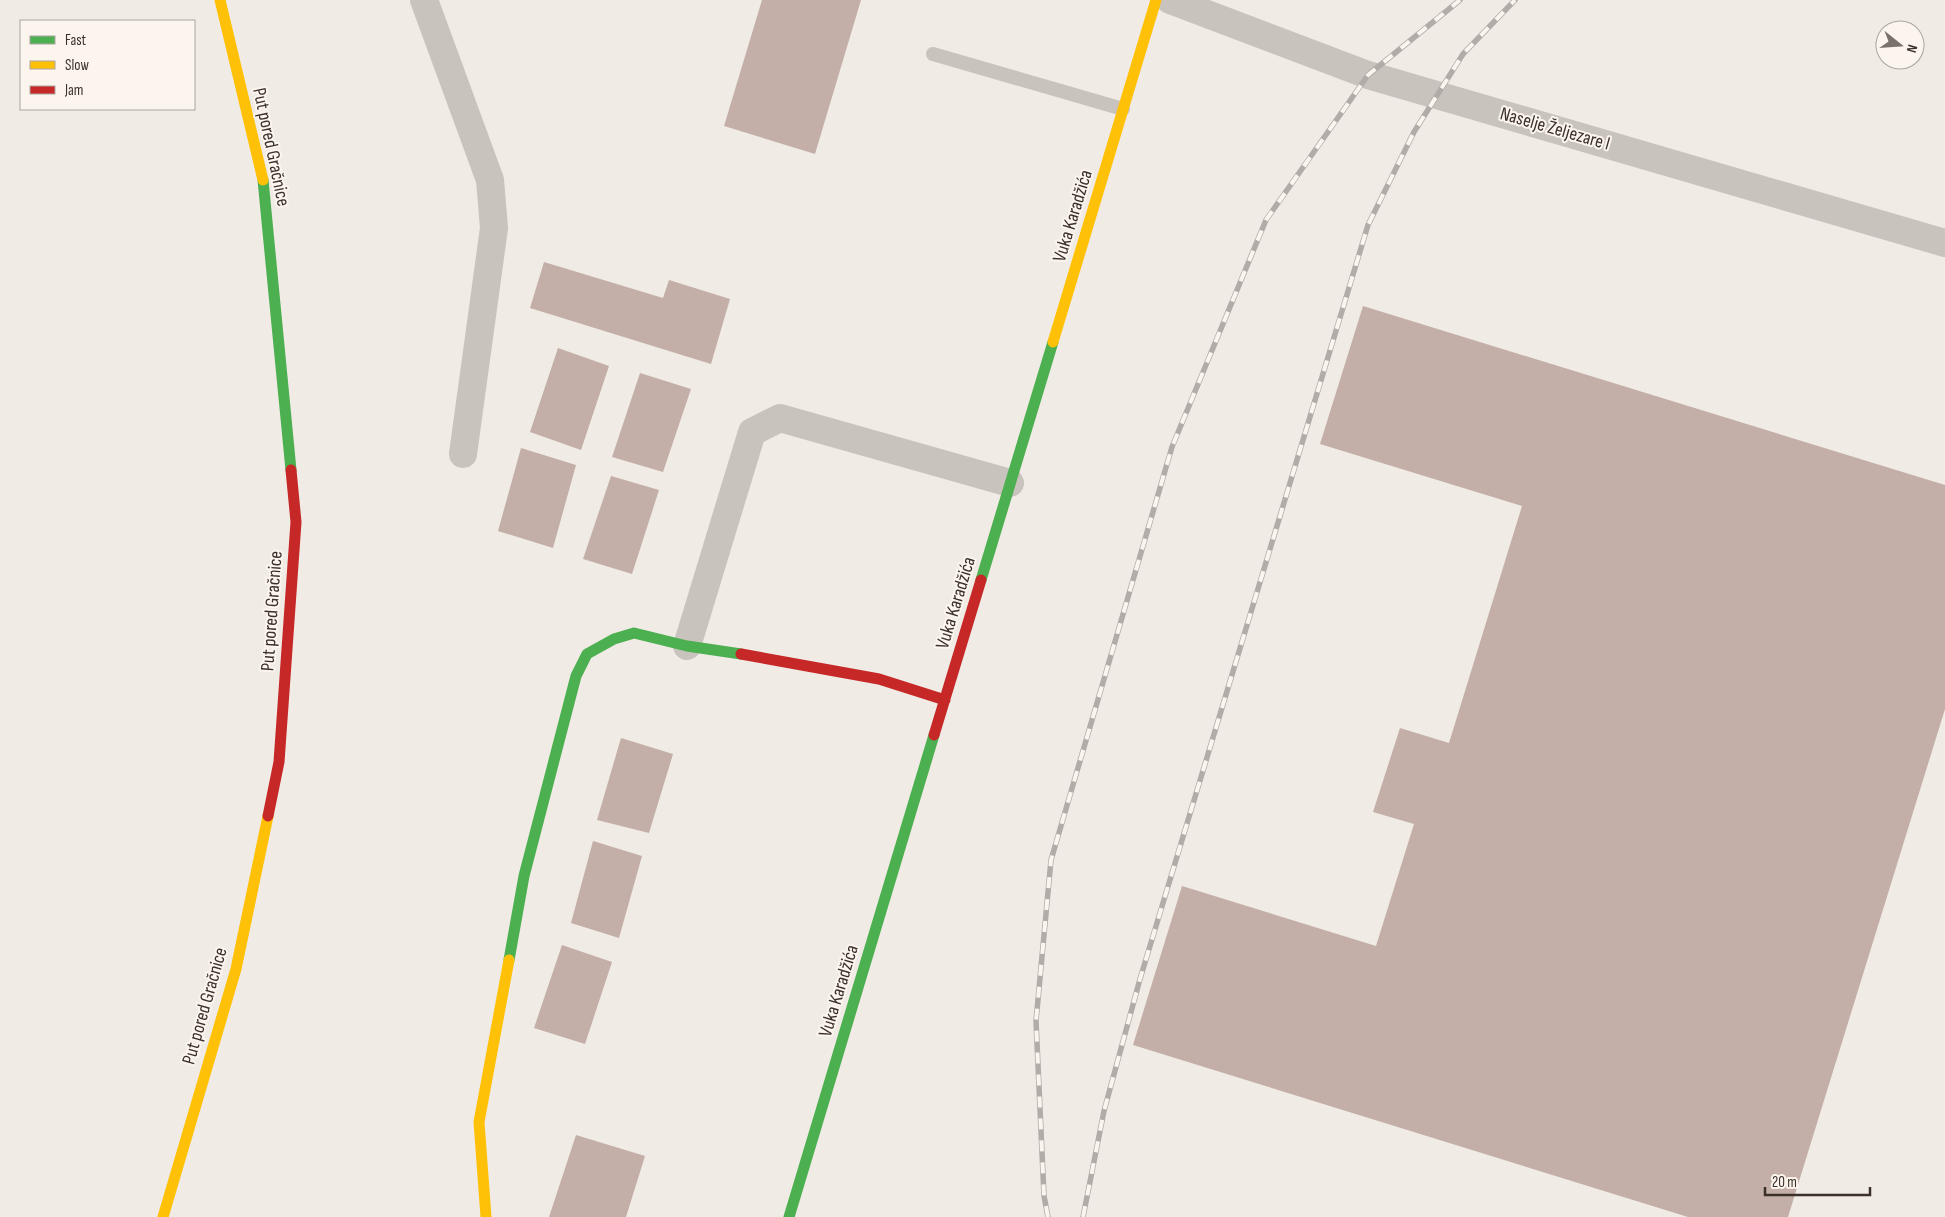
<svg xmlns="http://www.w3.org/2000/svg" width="1945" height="1217" viewBox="0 0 1945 1217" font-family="'Sofia Sans Condensed',sans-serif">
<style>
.building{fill:#c3afa7}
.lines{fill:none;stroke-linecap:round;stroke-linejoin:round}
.lane{stroke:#c9c3be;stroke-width:14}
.street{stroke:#c9c3be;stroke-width:28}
.fast{stroke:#4caf50;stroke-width:11}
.slow{stroke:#ffc107;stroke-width:11}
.jam{stroke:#c62828;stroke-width:11}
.rail-casing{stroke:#b1aca8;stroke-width:5.5}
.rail{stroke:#fbf5ee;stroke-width:4;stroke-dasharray:11;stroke-linecap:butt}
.labels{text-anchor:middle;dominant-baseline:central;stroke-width:4;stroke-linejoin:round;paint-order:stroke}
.street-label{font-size:19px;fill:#3b302b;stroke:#fbf5ee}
</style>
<rect width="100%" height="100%" fill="#f0ebe5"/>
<!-- building -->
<path class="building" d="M762 0H861L815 154 724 126Z
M544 262 663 298 669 280 730 299 711 364 530 308Z
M1363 306 1945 485V709L1788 1217H1688L1133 1045 1182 886 1376 946 1414 824 1373 812 1400 728 1449 743 1522 506 1320 444Z
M558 348 609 366 581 450 530 432Z
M640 373 691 389 663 472 612 457Z
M521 448 576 465 553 548 498 531Z
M611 476 659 490 632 574 583 559Z
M621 738 673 754 649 833 597 820Z
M593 841 642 856 619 938 571 923Z
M562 945 612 962 585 1044 534 1028Z
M576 1135 645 1156 626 1217H549Z"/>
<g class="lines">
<!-- lane -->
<path class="lane" d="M933 54 1123 109"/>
<!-- street -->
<path class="street" d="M424 0 490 180 494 228 463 454
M1170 0 1368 75 1945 243
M687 646 752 432 780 418 1010 483"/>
<!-- fast -->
<path class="fast" d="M263 180 291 470
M981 580 1053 342
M509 960 524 876 576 676 587 654 614 639 634 633 687 646 741 654
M789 1217 934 735"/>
<!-- slow -->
<path class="slow" d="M220 0 263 180
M1053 342 1156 0
M163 1217 236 969 268 816
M486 1217 479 1122 509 960"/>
<!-- jam -->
<path class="jam" d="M741 654 879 679 945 700
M934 735 981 580
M268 816 279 762 296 522 291 470"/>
<!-- rail casing -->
<g class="rail-casing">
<path id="rail" d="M1048 1217 1044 1196 1036 1021 1051 860 1172 447 1266 220 1368 75 1460 0
M1083 1217 1104 1111 1140 979 1368 225 1414 132 1463 54 1515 0"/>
</g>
<!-- rail -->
<use href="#rail" class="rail"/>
</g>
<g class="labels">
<!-- street labels -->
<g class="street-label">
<text transform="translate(1555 129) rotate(16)">Naselje Željezare I</text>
<text transform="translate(271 147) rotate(78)">Put pored Gračnice</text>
<text transform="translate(1073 216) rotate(-73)">Vuka Karadžića</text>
<text transform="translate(956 603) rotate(-73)">Vuka Karadžića</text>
<text transform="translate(272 611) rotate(-86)">Put pored Gračnice</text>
<text transform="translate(839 991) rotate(-73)">Vuka Karadžića</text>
<text transform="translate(205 1006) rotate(-74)">Put pored Gračnice</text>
</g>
</g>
<!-- legend -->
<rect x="20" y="20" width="175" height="90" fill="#fbf5ee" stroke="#aea6a0"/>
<rect x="30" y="36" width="25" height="8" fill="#4caf50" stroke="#aea6a0"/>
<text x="65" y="45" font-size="15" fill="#3b302b">Fast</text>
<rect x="30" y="61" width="25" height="8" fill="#ffc107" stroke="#aea6a0"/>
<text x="65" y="70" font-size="15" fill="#3b302b">Slow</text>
<rect x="30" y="86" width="25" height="8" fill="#c62828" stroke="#aea6a0"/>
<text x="65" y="95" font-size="15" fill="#3b302b">Jam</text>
<!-- north arrow -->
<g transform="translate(1900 45) rotate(107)"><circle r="24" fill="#fbf5ee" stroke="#aea6a0"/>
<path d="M0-4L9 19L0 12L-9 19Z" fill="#7a716c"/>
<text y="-8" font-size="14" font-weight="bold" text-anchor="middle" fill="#3b302b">N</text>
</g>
<!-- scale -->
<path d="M1765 1187v8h105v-8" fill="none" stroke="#3b302b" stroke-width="2.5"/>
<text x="1772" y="1187" font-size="15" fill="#3b302b" stroke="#fbf5ee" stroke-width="4" paint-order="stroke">20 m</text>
</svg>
